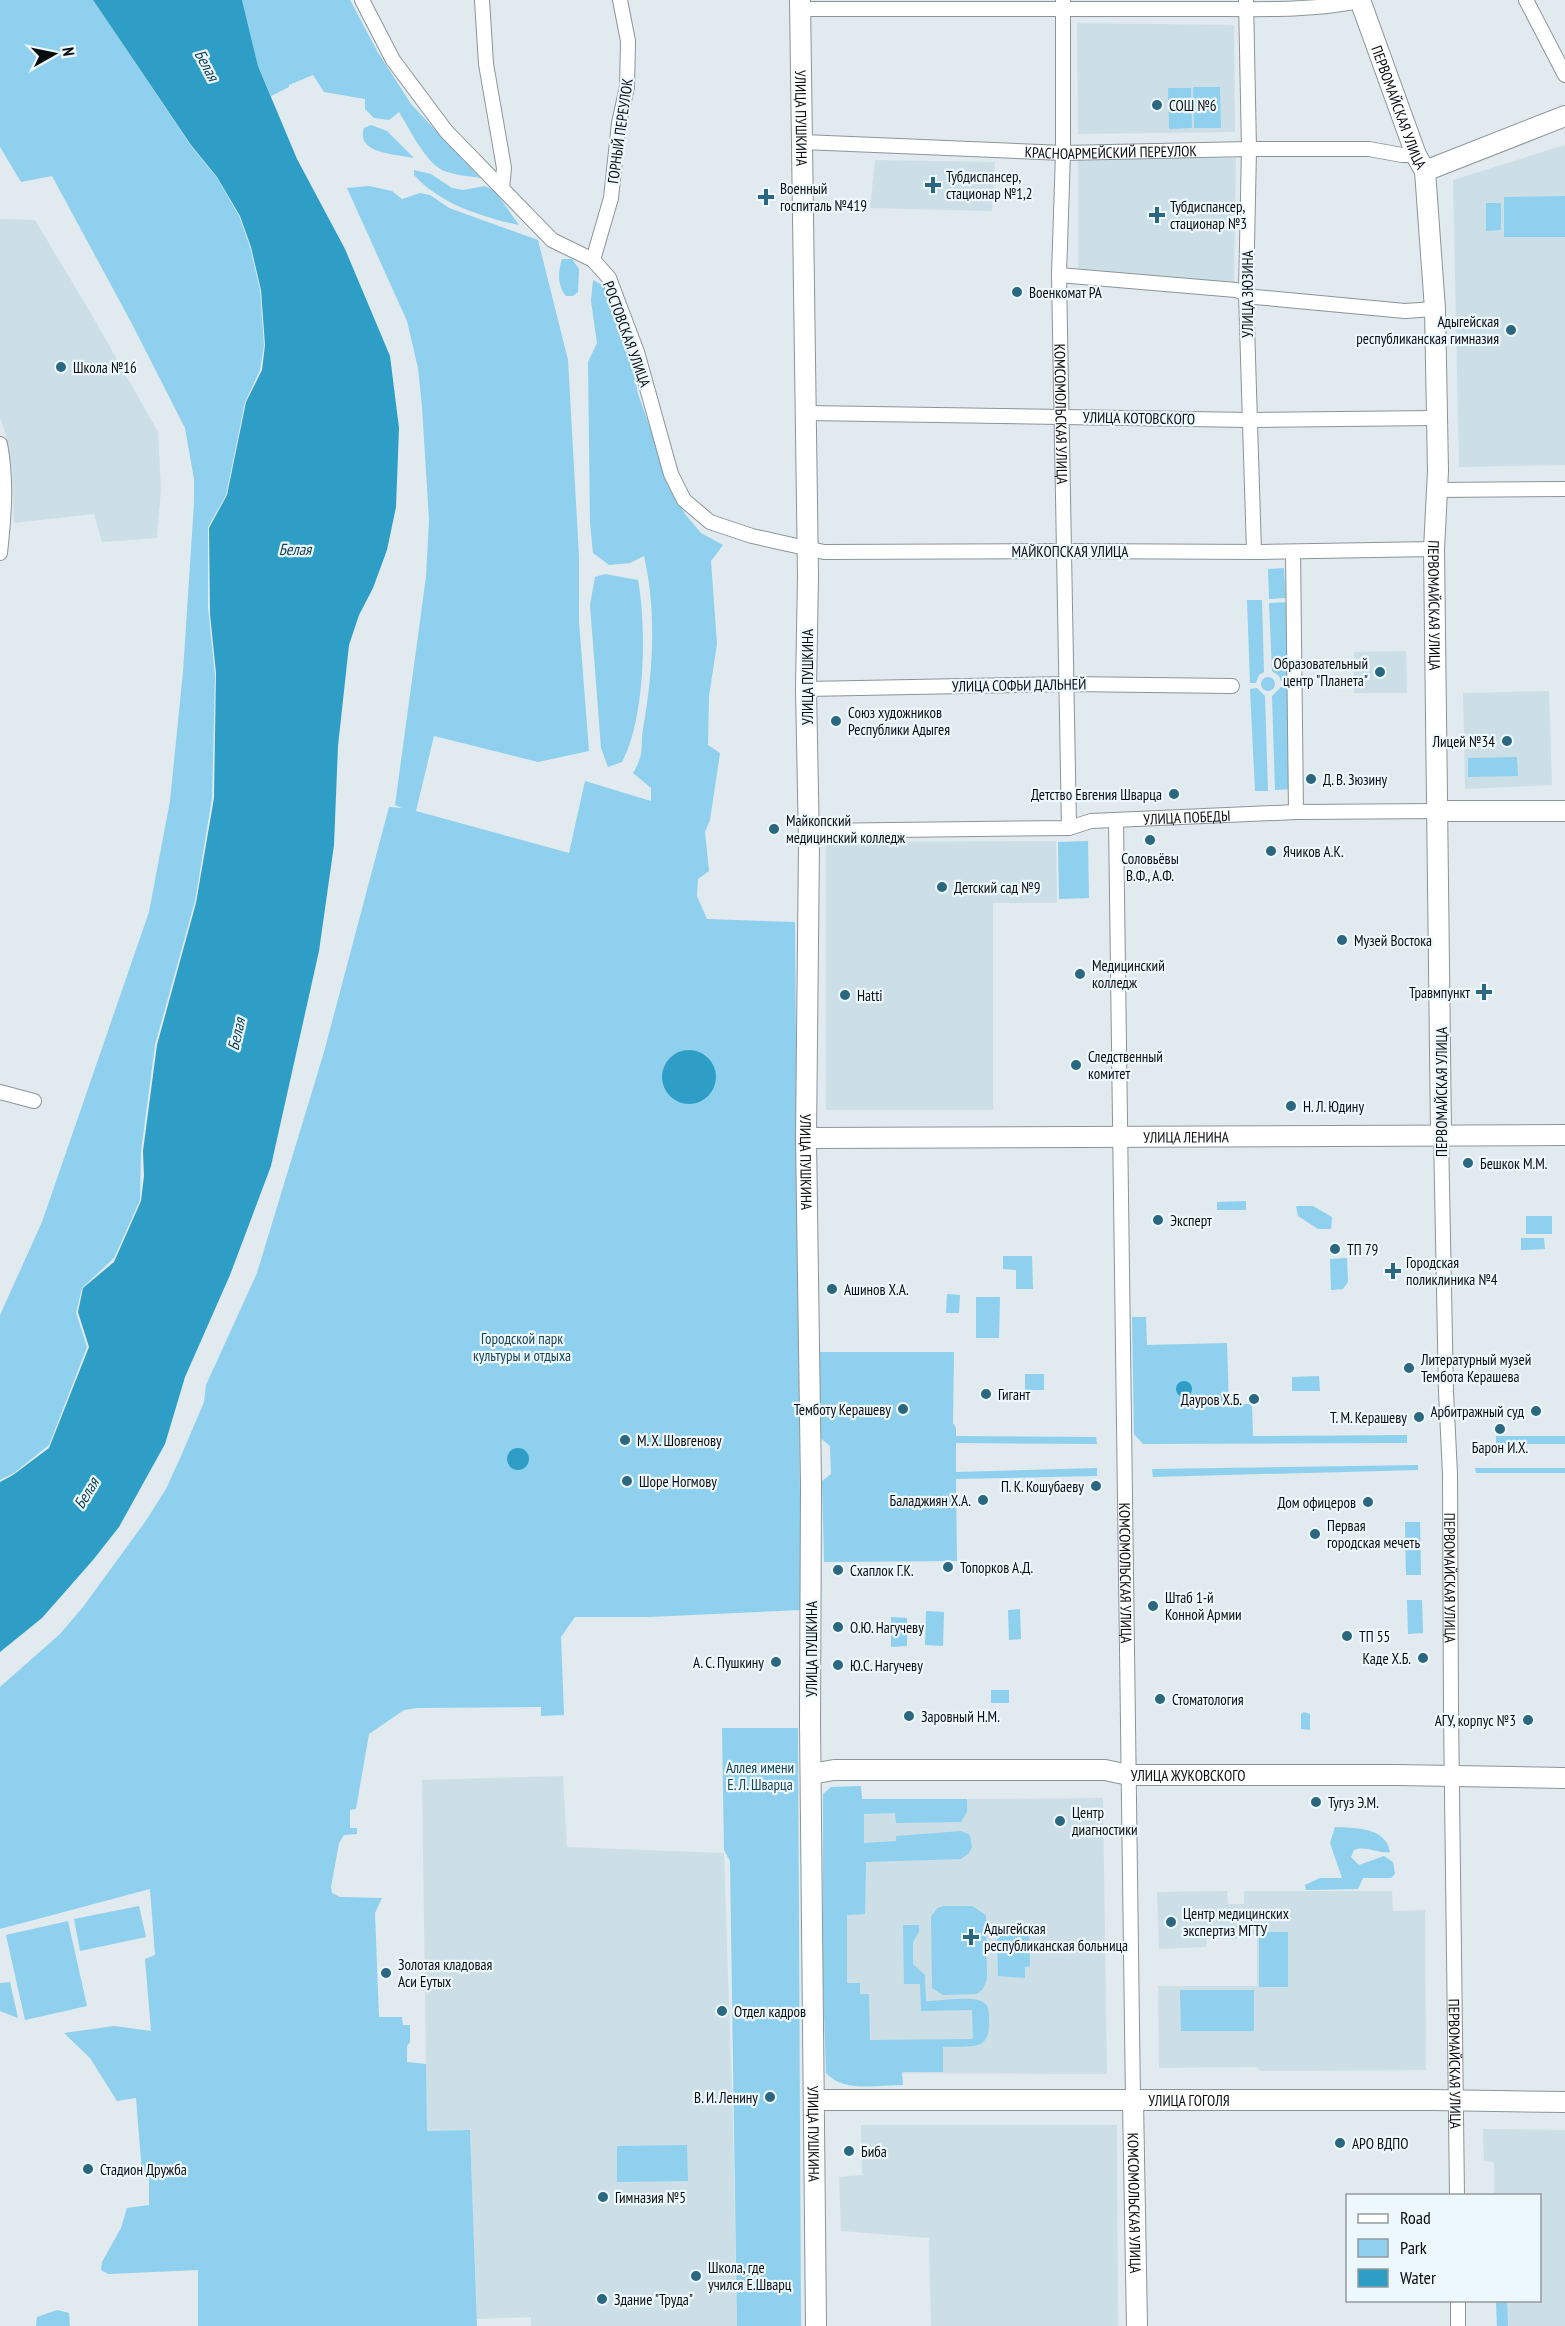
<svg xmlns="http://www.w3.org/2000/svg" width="1565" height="2326" viewBox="0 0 1565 2326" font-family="'PT Sans Narrow',sans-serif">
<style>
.built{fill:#ccdfe7}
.green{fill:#8ed0ed}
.water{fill:#2e9ec6}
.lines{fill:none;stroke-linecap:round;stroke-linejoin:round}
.street-casing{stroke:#8b9599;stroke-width:16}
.secondary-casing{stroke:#8b9599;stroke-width:22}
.street{stroke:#fff;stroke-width:14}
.secondary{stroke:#fff;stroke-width:20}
.poi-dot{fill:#2b677f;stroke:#edf8fd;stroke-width:2}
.labels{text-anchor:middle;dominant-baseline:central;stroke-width:4.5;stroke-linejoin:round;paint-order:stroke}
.poi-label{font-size:15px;fill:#0a0d0f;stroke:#edf8fd;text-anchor:start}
.street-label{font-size:15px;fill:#0a0d0f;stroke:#edf8fd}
.park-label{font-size:15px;fill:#184556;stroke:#edf8fd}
.water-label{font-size:16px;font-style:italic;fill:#154354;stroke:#edf8fd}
</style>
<rect width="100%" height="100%" fill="#e0eaef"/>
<!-- built -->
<path class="built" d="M1077 23 1234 25 1235 132 1078 134Z
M1565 145V465L1459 467 1453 180Z
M1236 158 1234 282 1078 271V159Z
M875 160 995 162 992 211 870 208Z
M0 219 35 220 93 317 158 432 161 489 157 538 102 542 94 514 14 523 12 472 5 432 0 418Z
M1406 651 1407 693H1354V652Z
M1549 691 1552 785 1465 789 1463 693Z
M1056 841 1057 903H993V1110H826V842Z
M563 1776 567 1847 724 1853 733 2126 737 2326H531V2317L477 2319 470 2130 427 2131 422 1780Z
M1103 1798 1107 2074 840 2073 833 1800Z
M1227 1891 1228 1904H1244V1891H1392L1393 1911 1425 1910 1426 2070 1261 2071 1256 2067 1159 2068 1158 1986H1257V1935L1237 1934V1939L1207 1938 1206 1947 1159 1949 1157 1892Z
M861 2125H1117L1118 2326H931L929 2238 841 2231 839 2177 862 2175Z
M1483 2129 1565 2130V2326H1497L1496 2301 1540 2300V2196L1494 2195V2162L1484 2161Z"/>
<!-- green -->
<path class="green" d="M0 0H93L191 146 217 178 239 216 250 247 260 290 264 345 260 370 245 402 226 495 208 527V608L215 676 212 798 195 901 155 1045 141 1151 140 1200 114 1258 82 1288 76 1313 87 1347 49 1445 14 1473 0 1480V1315L42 1222 149 912 170 801 183 672 194 503V479L185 428 131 322 52 176 21 182 0 147Z
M242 0H350L377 51 411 104 480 178C468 176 453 175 442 170 425 161 409 128 399 112L389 120 374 118 365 109V99L324 92 313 75 289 85V87L271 96 258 66Z
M1193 87H1220L1221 128H1194Z
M1168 88H1191L1192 128 1169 129Z
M371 125 387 131 414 158C397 154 355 154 364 128Z
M414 170 431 174 452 188 463 190 485 186 495 191 519 225C482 217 440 204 414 175Z
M369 186 392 191 402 199 420 193 430 195 449 208 538 240 568 360 579 556V622L589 751 538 762 434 736 416 811 569 853 585 781 651 801V788L633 773C645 753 640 750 643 729 653 672 657 613 644 556L630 563 609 565 593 553 590 523 588 362 597 343 591 301 593 280 606 287 631 357 638 394 673 492 685 514 701 533 723 545 711 561 717 644 709 696 708 745 720 753 710 820 705 832 709 871 698 879 697 896 707 919 795 922 801 1610 649 1617H575L561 1637 564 1715 541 1716V1707L417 1708 404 1710 369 1734 356 1809 350 1810V1828H357V1834L344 1835 339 1843 331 1887 332 1893 340 1897 382 1898 375 1913 379 2017H402L403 2025H410V2042L407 2046V2062L426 2064 427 2131 470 2130 477 2326H198V2270L108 2274 101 2270 102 2262 121 2228 127 2208 149 2205V2178L142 2173 136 2098 117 2101 90 2058 64 2033 114 2026 151 2031 145 1959 155 1955 150 1889 0 1929V1687L60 1634 83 1607 145 1522 166 1489 181 1456 204 1402 206 1385 257 1273 324 1052 389 807 402 808 395 805 426 577 429 520 422 407 418 368 407 321 347 188Z
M1565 196V237H1504V197Z
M1486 203H1501V230L1486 231Z
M562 259H572L579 269 578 292 573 296H566C557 285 558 272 562 259Z
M1284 568 1286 598 1269 599 1268 569Z
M605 574 638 580C647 628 645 720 622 762L608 767 601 748 590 605 595 577Z
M1247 600H1262L1264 672 1259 675 1256 683H1250Z
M1289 602 1290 681H1281L1279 676 1272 671 1269 603Z
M1261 684a7 7 0 1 1 14 0a7 7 0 1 1-14 0Z
M1281 687H1290L1292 789 1275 790 1272 696Z
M1257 688 1265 696 1268 791H1255L1250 689Z
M1517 757 1518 776 1468 777V758Z
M1088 841 1089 898 1059 899 1058 842Z
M1246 1201V1210H1217V1202Z
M1296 1206H1313L1332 1217 1331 1229H1318L1298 1216Z
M1526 1216H1552V1234H1526Z
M1521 1238H1544L1545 1249 1521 1250Z
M1003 1256H1032L1033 1289H1016V1270L1003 1269Z
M1347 1258 1348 1282 1343 1289 1331 1290 1330 1259Z
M947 1294 960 1295 959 1313H946Z
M976 1297H1000L999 1338H976Z
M1132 1317H1146L1147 1345 1227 1343 1229 1404H1252L1253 1436 1407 1435V1443L1143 1444 1134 1434Z
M817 1352H954L953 1423 956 1428V1436L1096 1437 1097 1444 956 1443V1472L1097 1468V1476L956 1479 957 1561 824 1562 822 1481 831 1474 830 1446 818 1436Z
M1025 1374H1044V1390H1025Z
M1319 1376 1320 1391H1292V1377Z
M1496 1436H1565V1444H1496Z
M1418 1465V1470L1153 1477 1152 1469Z
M1475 1468H1565V1473H1476Z
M1405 1522H1420L1421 1575H1406Z
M1407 1600H1422L1423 1633 1408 1634Z
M1020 1609 1021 1639 1009 1640 1008 1610Z
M926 1611 944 1612 943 1646 925 1645Z
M891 1617 907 1618V1646L891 1647Z
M991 1690H1009V1703H991Z
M1304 1712 1310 1714V1730L1301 1729V1714Z
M722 1728H798L801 2326H737L730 1861 724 1850Z
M861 1786 862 1799H967V1812L961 1822 896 1823 895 1813 864 1814V1843L896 1841V1836L961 1831 970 1835 972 1847 969 1853 961 1859 866 1862 865 1914 847 1915V1983H860V1994H869L870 2040 973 2039 972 2010 921 2011 920 1984H904L903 1925H919V1932L913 1942V1964L925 1975 926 2001C939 2001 970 1996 981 2001 988 2004 989 2009 989 2016 991 2054 973 2045 943 2047V2072H902L903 2085C878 2085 844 2093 826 2073L823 1983V1794L831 1787Z
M1335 1827C1355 1828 1386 1827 1390 1852 1377 1854 1367 1845 1354 1850L1351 1857 1359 1865 1384 1856 1393 1862 1395 1874 1391 1878H1363L1358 1889 1306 1890 1305 1885 1320 1878H1342L1330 1843Z
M139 1906 146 1937 80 1951 74 1919Z
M943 1906H972L986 1915 987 1979 983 1989 977 1994 943 1995 932 1988 931 1917 937 1908Z
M68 1921 87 2006 25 2020 6 1935Z
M1000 1926 1029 1927 1030 1966 1025 1967V1978L998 1976 997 1929Z
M1259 1932H1288V1987H1259Z
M10 1982 18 2018 0 2011V1983Z
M1180 1990H1254V2031H1181Z
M687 2145 688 2181 617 2182V2146Z
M1496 2301H1507L1508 2326H1497Z
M57 2310 69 2313 70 2326H36L37 2317Z"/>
<!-- water -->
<path class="water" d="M93 0H242L258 66 297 159 345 249 390 356 399 428 396 507 387 550 373 588 359 615 349 645 338 746 334 845 319 951 271 1166 230 1275 185 1377 165 1444 119 1527 93 1560 42 1618 0 1652V1482L13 1475 49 1448 89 1347 78 1312 83 1288 114 1262 141 1201 144 1176 143 1151 157 1045 196 903 214 798 216 673 210 614 209 528 227 495 246 402 262 370 265 345 261 290 251 247 240 216 217 177 191 145Z
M662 1077a27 27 0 1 1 54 0a27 27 0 1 1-54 0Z
M1176 1389a8 8 0 1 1 16 0a8 8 0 1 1-16 0Z
M507 1459a11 11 0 1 1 22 0a11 11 0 1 1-22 0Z"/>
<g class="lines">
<!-- street casing -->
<g class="street-casing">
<g id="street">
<path d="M362 0 393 60 446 131 552 240 593 260 609 278 637 352 671 474 684 500 710 522 752 536 824 552 1065 551 1260 552 1434 549"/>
<path d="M482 0 486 64 504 168 502 188"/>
<path id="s1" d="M1063 0V153L1059 275 1069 828"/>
<path d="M1246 0 1249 149 1246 293 1254 552"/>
<path d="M1526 0 1565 75"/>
<path d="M800 9C926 9 1052 10 1179 9 1237 8 1303 13 1360 1"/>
<path id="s2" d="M803 142 1063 153 1249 149H1369L1402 155H1416"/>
<path d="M593 260 611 198 619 123 627 87 628 41 620 0"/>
<path d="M1059 275 1236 290 1255 297 1405 311 1435 309"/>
<path d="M807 413 1250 420 1436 418"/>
<path d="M0 444C7 481 4 516 0 553"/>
<path d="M1437 490 1565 489"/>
<path d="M1293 552 1296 812"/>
<path d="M806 689 1068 684 1232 686"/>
<path id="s3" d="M1116 820 1133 2101"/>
<path id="s4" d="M808 831 1069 828 1091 821 1296 812 1438 811"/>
<path d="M0 1092 34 1101"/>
<path id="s5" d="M1441 1134 1446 1392 1450 1474 1451 1711 1457 2196"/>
<path d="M1458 2300V2326"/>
</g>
</g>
<!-- secondary casing -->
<g class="secondary-casing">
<g id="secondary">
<path id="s6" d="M800 0 808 576 806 689 809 843 806 1138 811 1485 810 1723 816 2326"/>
<path id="s7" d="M1360 0 1416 155 1425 171 1435 309 1438 471 1434 549 1441 1134"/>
<path d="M1425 171 1565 116"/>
<path d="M1438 811H1565"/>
<path id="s8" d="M806 1138 1565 1135"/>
<path id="s9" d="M811 1774 834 1770H1105L1129 1775H1397L1565 1778"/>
<path id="s10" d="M814 2100H1432L1565 2102"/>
<path id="s11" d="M1133 2101 1137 2326"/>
</g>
</g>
<!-- street -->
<use href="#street" class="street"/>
<!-- secondary -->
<use href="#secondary" class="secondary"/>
</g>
<!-- markers -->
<g class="poi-dot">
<circle cx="1157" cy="105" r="6"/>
<path d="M930 176h6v6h6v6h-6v6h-6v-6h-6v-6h6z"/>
<path d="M763 188h6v6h6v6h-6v6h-6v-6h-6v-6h6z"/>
<path d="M1154 206h6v6h6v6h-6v6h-6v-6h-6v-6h6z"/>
<circle cx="1017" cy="292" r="6"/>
<circle cx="1511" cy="330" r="6"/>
<circle cx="61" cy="367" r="6"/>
<circle cx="1380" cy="672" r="6"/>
<circle cx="836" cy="721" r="6"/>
<circle cx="1507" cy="741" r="6"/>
<circle cx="1311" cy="779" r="6"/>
<circle cx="1174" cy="794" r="6"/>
<circle cx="774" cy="829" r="6"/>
<circle cx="1150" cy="840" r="6"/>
<circle cx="1271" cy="851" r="6"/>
<circle cx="942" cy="887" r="6"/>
<circle cx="1342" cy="940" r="6"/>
<circle cx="1080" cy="974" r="6"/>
<path d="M1481 983h6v6h6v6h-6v6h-6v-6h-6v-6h6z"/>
<circle cx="845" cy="995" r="6"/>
<circle cx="1076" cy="1065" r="6"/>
<circle cx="1291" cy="1106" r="6"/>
<circle cx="1468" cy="1163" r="6"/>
<circle cx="1158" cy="1220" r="6"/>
<circle cx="1335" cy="1249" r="6"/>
<path d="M1390 1262h6v6h6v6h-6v6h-6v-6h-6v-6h6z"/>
<circle cx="832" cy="1289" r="6"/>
<circle cx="1409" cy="1368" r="6"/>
<circle cx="986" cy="1394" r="6"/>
<circle cx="1254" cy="1399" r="6"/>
<circle cx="903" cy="1409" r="6"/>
<circle cx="1536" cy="1411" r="6"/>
<circle cx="1419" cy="1417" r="6"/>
<circle cx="1500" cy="1429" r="6"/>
<circle cx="625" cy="1440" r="6"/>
<circle cx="627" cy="1481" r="6"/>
<circle cx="1096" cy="1486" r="6"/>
<circle cx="983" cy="1500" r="6"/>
<circle cx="1368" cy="1502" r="6"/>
<circle cx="1315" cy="1534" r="6"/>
<circle cx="948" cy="1567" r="6"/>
<circle cx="838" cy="1570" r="6"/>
<circle cx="1153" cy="1606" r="6"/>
<circle cx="838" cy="1627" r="6"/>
<circle cx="1347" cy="1636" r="6"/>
<circle cx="1423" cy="1658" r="6"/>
<circle cx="776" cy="1662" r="6"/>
<circle cx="838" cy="1665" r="6"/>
<circle cx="1160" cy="1699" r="6"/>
<circle cx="909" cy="1716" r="6"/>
<circle cx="1528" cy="1720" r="6"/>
<circle cx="1316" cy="1802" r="6"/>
<circle cx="1060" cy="1821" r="6"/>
<circle cx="1171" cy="1922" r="6"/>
<path d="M968 1928h6v6h6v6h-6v6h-6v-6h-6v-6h6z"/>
<circle cx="386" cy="1973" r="6"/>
<circle cx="722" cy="2011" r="6"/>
<circle cx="770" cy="2097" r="6"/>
<circle cx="1340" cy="2143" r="6"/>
<circle cx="849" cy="2151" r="6"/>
<circle cx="88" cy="2169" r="6"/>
<circle cx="603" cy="2197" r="6"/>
<circle cx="696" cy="2276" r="6"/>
<circle cx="602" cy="2299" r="6"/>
</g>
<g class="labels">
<!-- poi labels -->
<g class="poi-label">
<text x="1169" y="105">СОШ №6</text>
<text x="946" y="176">Тубдиспансер,<tspan x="946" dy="17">стационар №1,2</tspan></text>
<text x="780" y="188">Военный<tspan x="780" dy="17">госпиталь №419</tspan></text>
<text x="1170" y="206">Тубдиспансер,<tspan x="1170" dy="17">стационар №3</tspan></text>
<text x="1029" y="292">Военкомат РА</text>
<text x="1499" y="321" text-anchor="end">Адыгейская<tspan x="1499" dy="17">республиканская гимназия</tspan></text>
<text x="73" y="367">Школа №16</text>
<text x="1368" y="663" text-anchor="end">Образовательный<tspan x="1368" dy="17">центр "Планета"</tspan></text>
<text x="848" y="712">Союз художников<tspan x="848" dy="17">Республики Адыгея</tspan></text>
<text x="1495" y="741" text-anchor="end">Лицей №34</text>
<text x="1323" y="779">Д. В. Зюзину</text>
<text x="1162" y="794" text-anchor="end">Детство Евгения Шварца</text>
<text x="786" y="820">Майкопский<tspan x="786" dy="17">медицинский колледж</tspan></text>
<text x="1283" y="851">Ячиков А.К.</text>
<text x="1150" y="858" text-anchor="middle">Соловьёвы<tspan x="1150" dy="17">В.Ф., А.Ф.</tspan></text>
<text x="954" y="887">Детский сад №9</text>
<text x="1354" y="940">Музей Востока</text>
<text x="1092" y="965">Медицинский<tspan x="1092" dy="17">колледж</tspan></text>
<text x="1470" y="992" text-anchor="end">Травмпункт</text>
<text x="857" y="995">Hatti</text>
<text x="1088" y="1056">Следственный<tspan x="1088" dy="17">комитет</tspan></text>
<text x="1303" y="1106">Н. Л. Юдину</text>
<text x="1480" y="1163">Бешкок М.М.</text>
<text x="1170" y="1220">Эксперт</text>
<text x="1347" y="1249">ТП 79</text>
<text x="1406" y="1262">Городская<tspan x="1406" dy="17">поликлиника №4</tspan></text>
<text x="844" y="1289">Ашинов Х.А.</text>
<text x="1421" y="1359">Литературный музей<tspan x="1421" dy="17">Тембота Керашева</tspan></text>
<text x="998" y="1394">Гигант</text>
<text x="1242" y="1399" text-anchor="end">Дауров Х.Б.</text>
<text x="891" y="1409" text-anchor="end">Темботу Керашеву</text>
<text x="1524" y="1411" text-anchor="end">Арбитражный суд</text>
<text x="1407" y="1417" text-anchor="end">Т. М. Керашеву</text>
<text x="637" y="1440">М. Х. Шовгенову</text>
<text x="1500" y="1447" text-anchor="middle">Барон И.Х.</text>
<text x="639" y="1481">Шоре Ногмову</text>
<text x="1084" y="1486" text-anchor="end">П. К. Кошубаеву</text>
<text x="971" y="1500" text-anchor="end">Баладжиян Х.А.</text>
<text x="1356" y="1502" text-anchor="end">Дом офицеров</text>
<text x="1327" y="1525">Первая<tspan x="1327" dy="17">городская мечеть</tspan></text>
<text x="960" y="1567">Топорков А.Д.</text>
<text x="850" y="1570">Схаплок Г.К.</text>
<text x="1165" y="1597">Штаб 1-й<tspan x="1165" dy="17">Конной Армии</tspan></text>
<text x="850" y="1627">О.Ю. Нагучеву</text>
<text x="1359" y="1636">ТП 55</text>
<text x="1411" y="1658" text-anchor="end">Каде Х.Б.</text>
<text x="764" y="1662" text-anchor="end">А. С. Пушкину</text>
<text x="850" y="1665">Ю.С. Нагучеву</text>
<text x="1172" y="1699">Стоматология</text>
<text x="921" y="1716">Заровный Н.М.</text>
<text x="1516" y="1720" text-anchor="end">АГУ, корпус №3</text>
<text x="1328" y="1802">Тугуз Э.М.</text>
<text x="1072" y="1812">Центр<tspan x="1072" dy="17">диагностики</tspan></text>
<text x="1183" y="1913">Центр медицинских<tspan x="1183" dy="17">экспертиз МГТУ</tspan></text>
<text x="984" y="1928">Адыгейская<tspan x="984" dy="17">республиканская больница</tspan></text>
<text x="398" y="1964">Золотая кладовая<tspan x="398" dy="17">Аси Еутых</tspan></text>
<text x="734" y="2011">Отдел кадров</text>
<text x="758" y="2097" text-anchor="end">В. И. Ленину</text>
<text x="1352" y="2143">АРО ВДПО</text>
<text x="861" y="2151">Биба</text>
<text x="100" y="2169">Стадион Дружба</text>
<text x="615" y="2197">Гимназия №5</text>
<text x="708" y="2267">Школа, где<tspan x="708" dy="17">учился Е.Шварц</tspan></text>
<text x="614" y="2299">Здание "Труда"</text>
</g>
<!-- street labels -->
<g class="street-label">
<text stroke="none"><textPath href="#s7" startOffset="114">ПЕРВОМАЙСКАЯ УЛИЦА</textPath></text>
<text stroke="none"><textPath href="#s6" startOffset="118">УЛИЦА ПУШКИНА</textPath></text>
<text transform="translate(620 131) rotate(-82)">ГОРНЫЙ ПЕРЕУЛОК</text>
<text stroke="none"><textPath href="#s2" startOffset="308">КРАСНОАРМЕЙСКИЙ ПЕРЕУЛОК</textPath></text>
<text transform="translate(1247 294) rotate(-90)">УЛИЦА ЗЮЗИНА</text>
<text transform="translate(627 334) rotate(70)">РОСТОВСКАЯ УЛИЦА</text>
<text stroke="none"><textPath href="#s1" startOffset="414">КОМСОМОЛЬСКАЯ УЛИЦА</textPath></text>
<text transform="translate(1139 418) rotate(1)">УЛИЦА КОТОВСКОГО</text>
<text x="1070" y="551">МАЙКОПСКАЯ УЛИЦА</text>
<text stroke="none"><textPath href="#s7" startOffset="618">ПЕРВОМАЙСКАЯ УЛИЦА</textPath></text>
<text transform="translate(807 677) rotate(-90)">УЛИЦА ПУШКИНА</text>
<text transform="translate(1019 685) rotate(-1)">УЛИЦА СОФЬИ ДАЛЬНЕЙ</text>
<text stroke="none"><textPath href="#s4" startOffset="380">УЛИЦА ПОБЕДЫ</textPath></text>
<text transform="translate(1441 1092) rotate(-90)">ПЕРВОМАЙСКАЯ УЛИЦА</text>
<text stroke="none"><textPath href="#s8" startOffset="380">УЛИЦА ЛЕНИНА</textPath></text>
<text stroke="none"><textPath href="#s6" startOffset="1162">УЛИЦА ПУШКИНА</textPath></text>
<text stroke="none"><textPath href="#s3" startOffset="753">КОМСОМОЛЬСКАЯ УЛИЦА</textPath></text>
<text stroke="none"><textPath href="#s5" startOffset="444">ПЕРВОМАЙСКАЯ УЛИЦА</textPath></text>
<text transform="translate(811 1649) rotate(-90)">УЛИЦА ПУШКИНА</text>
<text stroke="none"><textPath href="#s9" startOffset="378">УЛИЦА ЖУКОВСКОГО</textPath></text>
<text stroke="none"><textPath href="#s5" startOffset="930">ПЕРВОМАЙСКАЯ УЛИЦА</textPath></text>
<text stroke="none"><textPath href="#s10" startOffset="375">УЛИЦА ГОГОЛЯ</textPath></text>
<text stroke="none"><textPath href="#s6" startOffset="2134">УЛИЦА ПУШКИНА</textPath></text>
<text stroke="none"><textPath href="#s11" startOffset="102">КОМСОМОЛЬСКАЯ УЛИЦА</textPath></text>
</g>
<!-- park labels -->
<g class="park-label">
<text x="522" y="1338">Городской парк<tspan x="522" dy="17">культуры и отдыха</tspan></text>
<text x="760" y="1767">Аллея имени<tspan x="760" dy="17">Е. Л. Шварца</tspan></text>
</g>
<!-- water labels -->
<g class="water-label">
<text transform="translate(207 65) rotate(62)">Белая</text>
<text x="295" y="549">Белая</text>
<text transform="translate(236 1034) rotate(-77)">Белая</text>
<text transform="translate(86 1493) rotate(-59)">Белая</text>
</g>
</g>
<!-- legend -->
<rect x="1346" y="2194" width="195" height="108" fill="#edf8fd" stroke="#929a9e" stroke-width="1.5"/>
<rect x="1358" y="2214" width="30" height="9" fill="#ffffff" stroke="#929a9e" stroke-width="1.5"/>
<text x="1400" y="2224" font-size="18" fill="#0a0d0f">Road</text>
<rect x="1358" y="2239" width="30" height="18" fill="#8ed0ed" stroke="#929a9e" stroke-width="1.5"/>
<text x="1400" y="2254" font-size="18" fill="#0a0d0f">Park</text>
<rect x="1358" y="2269" width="30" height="18" fill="#2e9ec6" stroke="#929a9e" stroke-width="1.5"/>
<text x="1400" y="2284" font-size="18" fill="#0a0d0f">Water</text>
<!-- north arrow -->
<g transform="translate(54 54) rotate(81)" stroke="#edf8fd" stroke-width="4.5" paint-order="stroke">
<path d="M0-4.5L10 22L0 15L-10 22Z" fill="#0a0d0f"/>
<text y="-9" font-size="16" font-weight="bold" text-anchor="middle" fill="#0a0d0f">N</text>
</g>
</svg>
